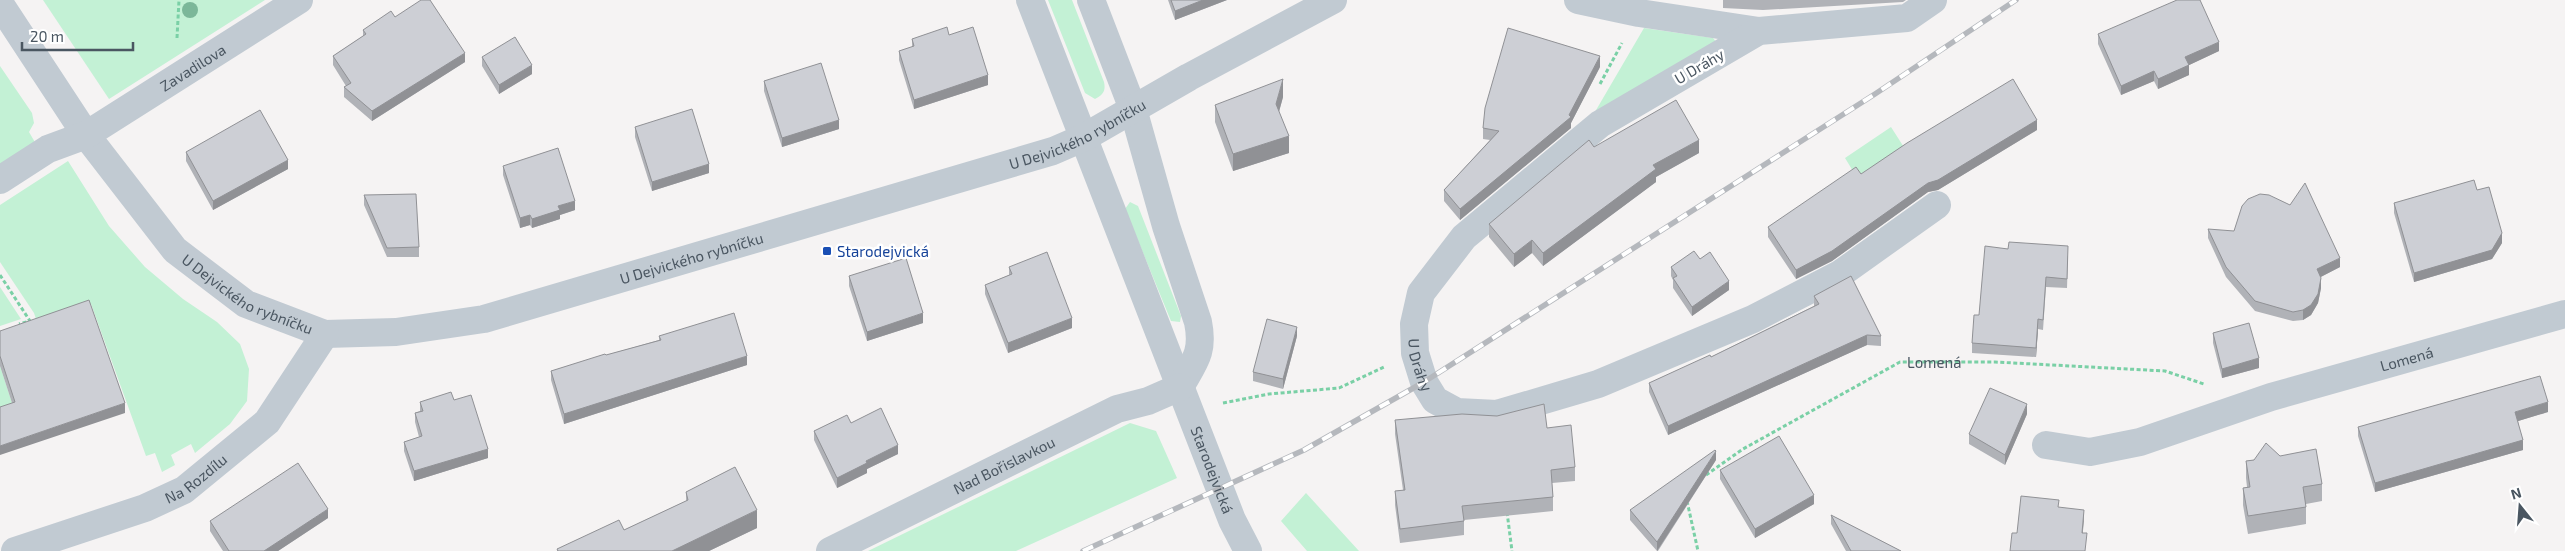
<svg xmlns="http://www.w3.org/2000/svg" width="2565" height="551" viewBox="0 0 2565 551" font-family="'Exo 2',sans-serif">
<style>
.green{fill:#c3f1d5}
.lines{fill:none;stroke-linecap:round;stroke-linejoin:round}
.path{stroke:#7ad0a6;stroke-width:3;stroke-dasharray:4 2.5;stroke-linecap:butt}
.minor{stroke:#c1cad2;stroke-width:28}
.rail-casing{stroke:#b5b8bd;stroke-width:5.5}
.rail{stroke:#fff;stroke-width:4;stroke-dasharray:11;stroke-linecap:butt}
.tree{fill:#7bb799}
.wall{fill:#b0b2b7}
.shaded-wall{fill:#909195}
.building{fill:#cdcfd5;stroke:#909195}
.transit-dot{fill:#1a4fb4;stroke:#fff;stroke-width:2}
.labels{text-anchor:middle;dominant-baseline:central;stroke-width:5;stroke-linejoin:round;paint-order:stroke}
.street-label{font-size:15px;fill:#4a5661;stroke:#fff}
.transit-label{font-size:15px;fill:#164399;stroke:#fff;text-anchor:start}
</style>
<rect width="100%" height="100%" fill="#f5f3f3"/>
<!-- green -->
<path class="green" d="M43 0H265L109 99Z
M1048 0H1072L1104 82C1106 91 1103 95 1095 99L1085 93Z
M1644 28 1713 38 1717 43 1592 117Z
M0 66 32 113 34 123 29 132 36 144 0 169Z
M1891 127 1907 152 1856 176 1845 158Z
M68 161 109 226 145 267 183 299 217 322 240 344 249 369 247 401 230 424 195 453 191 444 171 455 175 465 162 472 155 453 146 456 91 304 37 322 34 313 0 262V205Z
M1130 202 1138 206 1181 316 1180 322 1171 321 1125 209Z
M0 287 21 319 0 326Z
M0 366 15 412 0 417Z
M1130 423 1156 431 1177 478 1016 551H868Z
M1306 493 1359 551H1307L1281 521Z"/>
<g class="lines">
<!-- path -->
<g class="path">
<path d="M177 38 179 0"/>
<path d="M1600 84 1622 43"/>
<path d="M0 275 30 321 19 324"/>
<path d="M1223 403 1269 394 1339 388 1384 367"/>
<path id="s1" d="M1706 475 1743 449 1900 362H1995L2165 371 2204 384"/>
<path d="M1687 501 1698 551"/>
<path d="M1507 512 1512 551"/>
</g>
<!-- minor -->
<g class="minor">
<path id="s2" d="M1030 0 1232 520 1248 551"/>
<path d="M1091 0 1133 109 1166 226 1198 322C1204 352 1195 361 1180 387"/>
<path d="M1578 0 1639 13 1759 31"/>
<path id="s3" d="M1933 0 1907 18 1759 31 1600 124 1464 237 1421 293 1414 324 1415 353 1424 382 1435 400 1457 412 1497 414 1598 384 1753 319 1840 274 1937 205"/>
<path id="s4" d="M0 4 86 135 175 250 246 304 325 334 396 332 484 319 1053 151 1083 138 1189 77 1333 0"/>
<path id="s5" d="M0 180 48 149 86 135 299 0"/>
<path id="s6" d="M2046 445 2090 452 2140 442 2271 397 2565 314"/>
<path id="s7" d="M15 551 145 508 184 490 267 422 325 334"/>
<path id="s8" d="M830 551 1117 409 1148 401 1180 387"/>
</g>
<!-- rail casing -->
<g class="rail-casing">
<path id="rail" d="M1083 551 1304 450 1424 382 1875 94 2016 0"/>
</g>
<!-- rail -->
<use href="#rail" class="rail"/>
</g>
<!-- trees -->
<circle class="tree" cx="190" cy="10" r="8"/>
<!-- wall -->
<path class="wall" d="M1168 0H1227L1175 20Z
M1723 0H1906L1903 2 1763 10 1723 8Z
M395 17 465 62 372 121 344 97V87L346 86 333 65V56L363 36V30Z
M2098 34 2219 51 2189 65V75L2158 89 2154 81 2121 95 2098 44Z
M949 35 988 85 914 109 899 60V51L912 47V39Z
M482 57 532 74 499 94 482 66Z
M1600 67 1571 123V128L1460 220 1444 201V190L1490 140 1483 139V128Z
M764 81 839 129 782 147 764 91Z
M1283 97 1279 112 1289 153 1233 171 1215 122V105Z
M635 127 709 173 652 191 635 137Z
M2037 130 1938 190 1928 192 1832 261 1796 279 1768 237V227L1861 174Z
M1594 147 1699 153 1656 177V182L1543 266 1532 253 1514 267 1489 237V224Z
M186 152 288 169 213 210 186 161Z
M503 166 575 210 560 215V219L532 228 530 225 520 228 503 175Z
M2477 190 2502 243 2492 259 2414 282 2394 213V203Z
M364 195 419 247V257H387L364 205Z
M2208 229 2340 267 2320 277 2321 288 2318 303 2311 315 2303 320 2293 321 2255 311 2226 277 2208 238Z
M2068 256 2067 288 2046 287 2043 330 2038 329 2036 357 1972 353V343L1979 315Z
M1700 259 1729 290 1692 316 1673 288V280L1671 276V267Z
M1009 267 1072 328 1008 353 985 294V285L1009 275Z
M849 276 923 323 867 341 849 286Z
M1814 296 1881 336V346L1867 345 1668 435 1649 392V383L1711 357 1814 306Z
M0 331 125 413 12 403 0 366Z
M2213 333 2259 368 2222 378 2213 343Z
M659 336 747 365 564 424 551 380V371L659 340Z
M1297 336 1283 389 1253 381V372Z
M454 400 488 458 414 481 404 451V442L419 437 415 422V413L420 411V402Z
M2548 412 2518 421 2523 450 2375 492 2358 436V427Z
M2027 414 2005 465 1969 444V434Z
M1395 420 1547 428 1575 467V481L1552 483 1553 497V511L1464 520V535L1400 543 1395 505V491L1403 490 1395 434Z
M851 423 898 454 867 469V473L837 488 814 440V431Z
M2280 456 2322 484V501L2306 504V524L2248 534 2243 505V488L2247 487 2246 478V461Z
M1716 460 1658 551H1657L1630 520V510Z
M1720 470 1814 504 1755 538 1720 479Z
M686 492 757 528 709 551H557V549L624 530 686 501Z
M1831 515 1901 551H1846L1831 524Z
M328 518 278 551H223L210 531V521Z"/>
<!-- shaded-wall -->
<path class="shaded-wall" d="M1203 0H1227L1175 20V11Z
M2219 42V51L2185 67V57Z
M465 53V62L372 121V111Z
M1600 56V67L1571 123V128L1460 220V209L1569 115Z
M532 65V74L499 94V85Z
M2189 65V75L2158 89V79Z
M2154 71V81L2121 95V86Z
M988 75V85L914 109V100Z
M1283 79V97L1276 122V104Z
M839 120V129L782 147V138Z
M2037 120V130L1938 190 1928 192 1832 261 1796 279V270L1928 183Z
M1289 136V153L1233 171V154Z
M1699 140V153L1656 177V182L1543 266V253L1653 165Z
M288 160V169L213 210V201Z
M709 164V173L652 191V182Z
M575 201V210L560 215V219L532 228V219L558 206Z
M530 215V225L520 228V218Z
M2502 233V243L2492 259 2414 282V273Z
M1532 240V253L1514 267V254Z
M2340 258V267L2317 279V269Z
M2321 278V288L2318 303 2311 315 2303 320V310Z
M1729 281V290L1692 316V307Z
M923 313V323L867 341V332Z
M1072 318V328L1008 353V343Z
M2038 319V329L2036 357V348Z
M1297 327V336L1283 389V379Z
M1867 335V345L1668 435V426Z
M747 356V365L564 424V414Z
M2259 358V368L2222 378V369Z
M2548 402V412L2515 422V412Z
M125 403V413L0 455V446Z
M2027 404V414L2005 465V455Z
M2523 440V450L2375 492V483Z
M898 445V454L867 469V473L837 488V478L866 461Z
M488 449V458L414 481V471Z
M1716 451V460L1657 551V542Z
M1814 495V504L1755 538V529Z
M328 509V518L278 551H264Z
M757 510V528L709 551H672Z
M2084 510V519L2082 542V533Z"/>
<!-- building -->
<path class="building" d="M421 0H430L465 53 372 111 344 87 351 83 333 56 366 34 363 30 391 11 395 17Z
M1171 0H1203L1175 11Z
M2177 0H2200L2219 42 2185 57 2189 65 2158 79 2154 71 2121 86 2098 34Z
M947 27 949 35 973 27 988 75 914 100 899 51 914 46 912 39Z
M1508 28 1600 56 1569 115 1571 117 1460 209 1444 190 1499 131 1483 128 1485 108Z
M515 37 532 65 499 85 482 57Z
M821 63 839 120 782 138 764 81Z
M1283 79 1276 104 1289 136 1233 154 1215 105Z
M2013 79 2037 120 1938 180 1928 183 1832 251 1796 270 1768 227 1856 167 1861 174 1907 143Z
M1676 100 1699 140 1653 165 1656 169 1543 253 1532 240 1514 254 1489 224 1589 140 1594 147Z
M692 109 709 164 652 182 635 127Z
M260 110 288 160 213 201 186 152Z
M558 148 575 201 558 206 560 210 532 219 530 215 520 218 503 166Z
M2474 180 2477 190 2489 187 2502 233 2492 250 2414 273 2394 203Z
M2305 183 2340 258 2317 269 2321 278 2318 294 2311 305 2303 310 2293 312 2255 301 2226 267 2208 229 2234 231 2242 206 2248 199 2260 194 2269 195 2290 205Z
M416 194 419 247 387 248 364 195Z
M2009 242 2068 246 2067 279 2046 277 2043 320 2038 319 2036 348 1972 343 1974 315H1979L1985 246 2008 249Z
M1694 251 1700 259 1710 252 1729 281 1692 307 1673 278 1677 276 1671 267Z
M1047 252 1072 318 1008 343 985 285 1012 274 1009 267Z
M906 258 923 313 867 332 849 276Z
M1851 276 1881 336 1867 335 1668 426 1649 383 1710 355 1711 357 1819 304 1814 296Z
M89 300 125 403 0 446V407L15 402 0 356V331Z
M734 313 747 356 564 414 551 371 605 354 606 355 661 340 659 336Z
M1267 319 1297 327 1283 379 1253 372Z
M2249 323 2259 358 2222 369 2213 333Z
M2540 376 2548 402 2515 412 2523 440 2375 483 2358 427Z
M1990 388 2027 404 2005 455 1969 434Z
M451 392 454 400 471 395 488 449 414 471 404 442 422 436 415 413 423 411 420 402Z
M1544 404 1547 428 1571 425 1575 467 1551 470 1553 497 1462 506 1464 521 1400 529 1395 491 1405 490 1395 420 1462 414 1497 416Z
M881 408 898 445 866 461 867 463 837 478 814 431 847 415 851 423Z
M1779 436 1814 495 1755 529 1720 470Z
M2266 443 2280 456 2316 449 2322 484 2303 487 2306 507 2248 516 2243 488 2250 487 2246 461 2254 460Z
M1715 450 1716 451 1657 542 1630 510Z
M298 463 328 509 264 551H229L210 521Z
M735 467 757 510 672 551H558L557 549 619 520 624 530 688 500 686 492Z
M2021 496 2059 500 2058 507 2084 510 2082 533H2087L2085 551H2010L2012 533H2017Z
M1831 515 1901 551H1851Z"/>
<!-- markers -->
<rect class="transit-dot" x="822" y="246" width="10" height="10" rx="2.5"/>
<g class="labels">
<!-- street labels -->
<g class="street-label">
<text transform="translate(1699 66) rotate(-30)">U Dráhy</text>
<text stroke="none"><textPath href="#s5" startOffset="224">Zavadilova</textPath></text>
<text stroke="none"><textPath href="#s4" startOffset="1258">U Dejvického rybníčku</textPath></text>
<text stroke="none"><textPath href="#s4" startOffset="852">U Dejvického rybníčku</textPath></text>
<text stroke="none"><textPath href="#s4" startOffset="388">U Dejvického rybníčku</textPath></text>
<text stroke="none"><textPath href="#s6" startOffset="375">Lomená</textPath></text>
<text stroke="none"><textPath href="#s1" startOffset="259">Lomená</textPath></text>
<text stroke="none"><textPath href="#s3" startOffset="685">U Dráhy</textPath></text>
<text stroke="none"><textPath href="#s8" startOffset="194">Nad Bořislavkou</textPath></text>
<text stroke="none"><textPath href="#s2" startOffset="504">Starodejvická</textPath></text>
<text stroke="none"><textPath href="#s7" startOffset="196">Na Rozdílu</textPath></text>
</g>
<!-- transit labels -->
<g class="transit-label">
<text x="837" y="251">Starodejvická</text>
</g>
</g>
<!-- north arrow -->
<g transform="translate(2520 506) rotate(343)" stroke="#ffffff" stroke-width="4" paint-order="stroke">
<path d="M0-4L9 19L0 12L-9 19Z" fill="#4a5661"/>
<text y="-8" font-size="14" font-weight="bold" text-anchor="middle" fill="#4a5661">N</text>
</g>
<!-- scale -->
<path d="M22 42v8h111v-8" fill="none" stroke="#4a5661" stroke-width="2.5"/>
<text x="30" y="42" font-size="15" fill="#4a5661" stroke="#ffffff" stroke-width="4" paint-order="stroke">20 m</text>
</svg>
